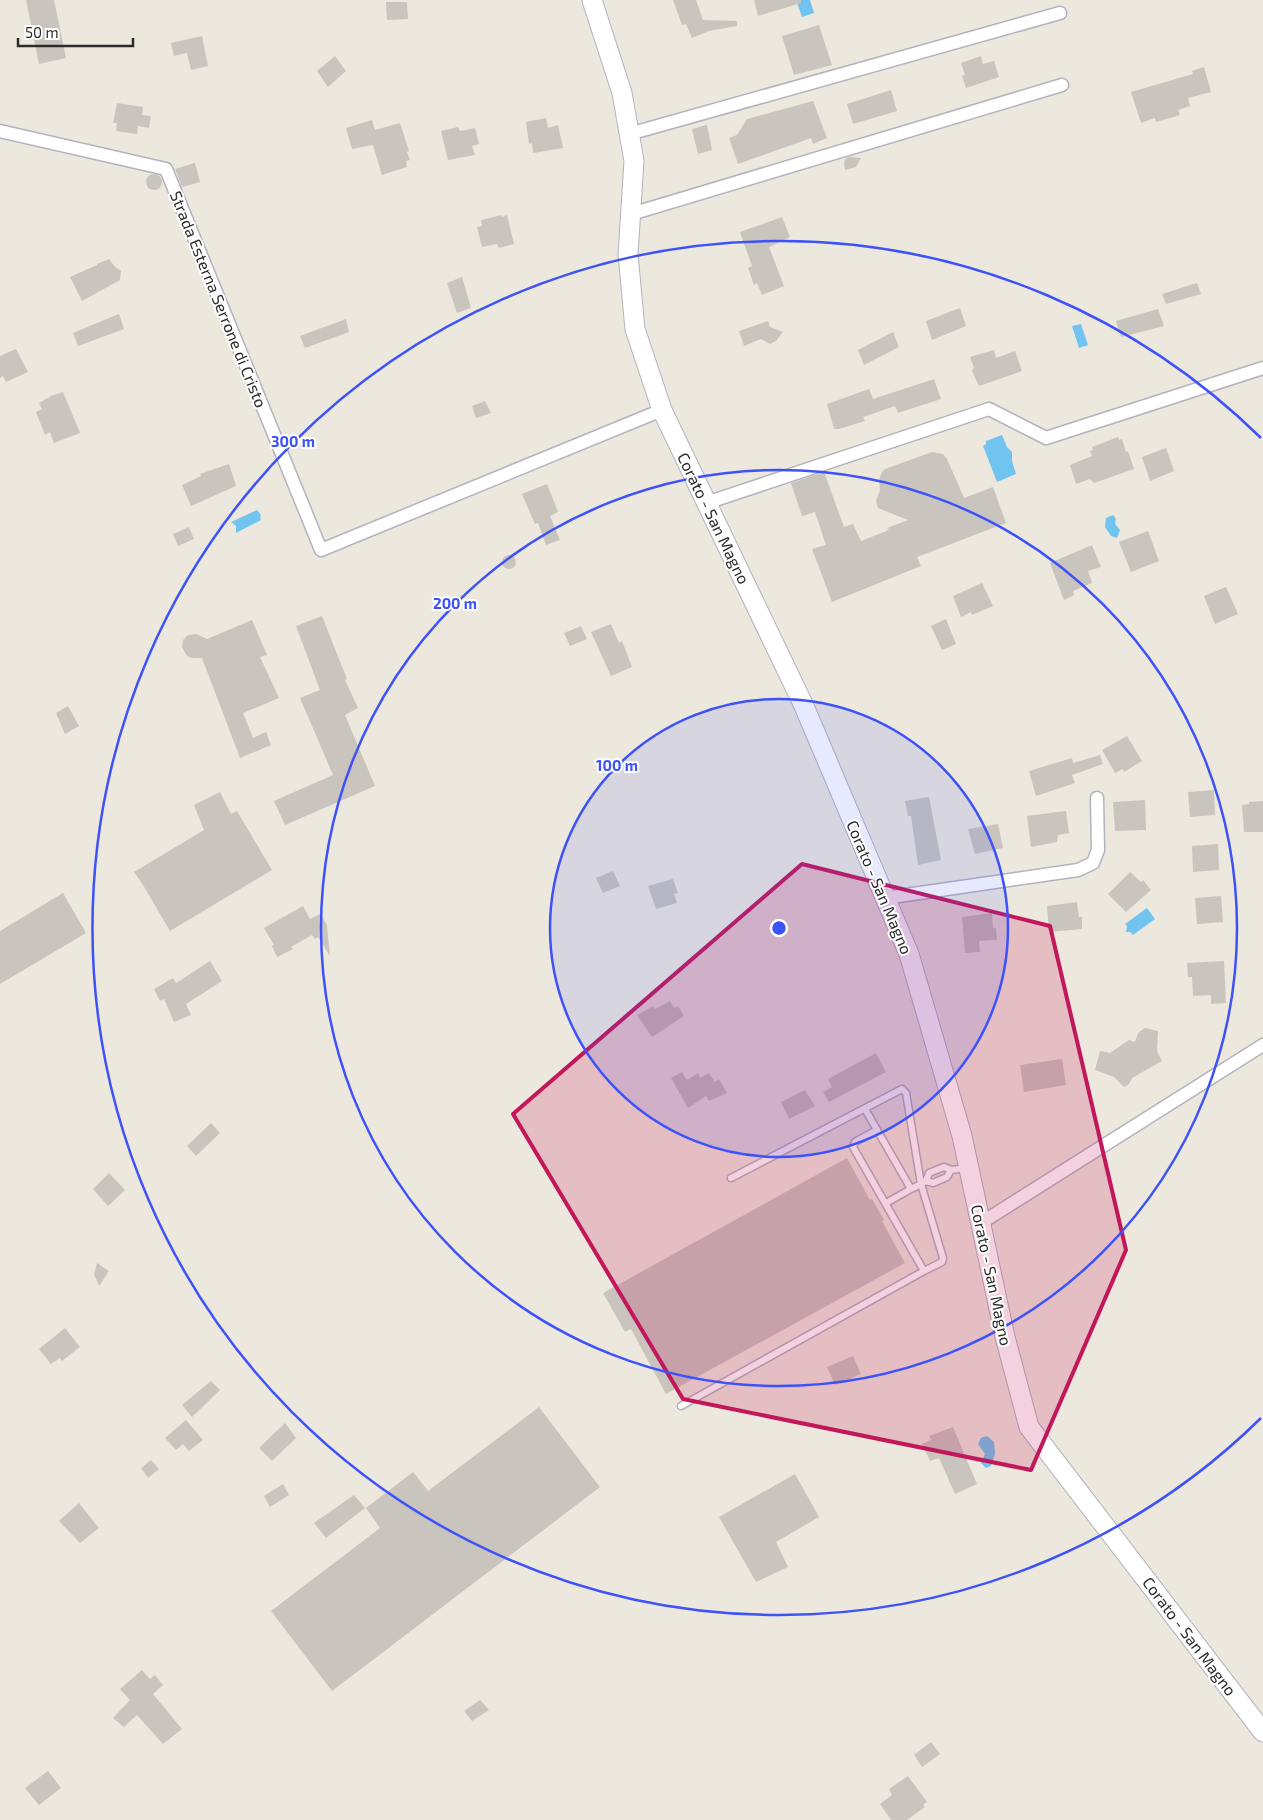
<svg xmlns="http://www.w3.org/2000/svg" width="1263" height="1820" viewBox="0 0 1263 1820" font-family="'Exo 2',sans-serif">
<style>
.water{fill:#71c4ef}
.building{fill:#c9c4bd}
.lines{fill:none;stroke-linecap:round;stroke-linejoin:round}
.lane-casing{stroke:#b1b3bf;stroke-width:9}
.street-casing{stroke:#b1b3bf;stroke-width:15}
.secondary-casing{stroke:#b1b3bf;stroke-width:21}
.lane{stroke:#fff;stroke-width:6}
.street{stroke:#fff;stroke-width:12}
.secondary{stroke:#fff;stroke-width:19}
.marked{fill:#c2185b;fill-opacity:0.2;stroke:#c2185b;stroke-width:4;stroke-linejoin:round}
.ring{fill:none;stroke:#3d52fa;stroke-width:2.5}
.labels{text-anchor:middle;dominant-baseline:central;stroke-width:4;stroke-linejoin:round;paint-order:stroke}
.street-label{font-size:16px;fill:#2b2b2b;stroke:#fff}
.centre{fill:#3d52fa;stroke:#fff;stroke-width:2.5}
.ring-label{font-size:15px;text-anchor:middle;font-weight:bold;fill:#3d52fa;stroke:#fff;stroke-width:4;stroke-linejoin:round;paint-order:stroke}
</style>
<rect width="100%" height="100%" fill="#ede8dd"/>
<!-- water -->
<path class="water" d="M796 0H810L814 13 802 17Z
M1081 324 1088 345 1079 348 1072 326Z
M1002 435 1007 447 1012 452V461L1016 474 997 482 983 446 986 444V441Z
M257 510 261 515 260 518 261 520 236 533V526L231 522Z
M1113 515 1116 519 1115 524 1120 530 1117 538 1111 536 1105 527 1106 518Z
M1147 908 1155 919 1133 935 1130 932H1126L1127 926 1125 924Z
M987 1436 994 1442 995 1454 991 1466 986 1468 981 1463 985 1454 978 1444 981 1438Z"/>
<!-- building -->
<path class="building" d="M26 0H54L66 58 39 64Z
M673 0H696L703 20 737 21V26L709 31 692 38 686 24 682 25Z
M754 0H801V3L758 16Z
M386 2H407L408 19 387 20Z
M819 25 832 65 794 75 782 36Z
M202 36 208 66 191 70 187 53 174 56 171 43Z
M335 56 346 71 328 87 317 71Z
M981 56 983 64 994 61 999 77 966 88 962 76 965 75 961 63Z
M1204 67 1211 92 1188 98 1190 106 1178 110 1180 115 1156 122 1155 118 1141 123 1131 92 1193 74 1192 71Z
M891 90 897 111 853 124 847 104Z
M813 101 827 138 813 144 811 138 738 164 729 138 737 135 747 119Z
M117 103 143 107 142 115 151 116 149 128 138 126 137 134 116 131 117 123H113Z
M546 118 548 128 558 125 563 148 533 153 532 143 529 144 526 122Z
M372 120 375 130 400 123 409 151 407 152 410 160 406 161 407 167 382 175 373 145 352 149 346 128Z
M707 125 712 150 698 154 692 129Z
M458 127 460 131 475 128 479 144 472 146 475 155 448 160 441 131Z
M851 157 861 158 856 167 845 170 844 162 846 158Z
M195 163 200 182 182 187 175 169Z
M146 182a8 8 0 1 1 16 0a8 8 0 1 1-16 0Z
M501 215 502 217 507 215 514 244 499 248 497 244 482 247 477 227 482 226 481 220Z
M782 217 790 237 769 247 784 286 762 295 757 283 754 285 748 268 752 266 740 232Z
M109 259 115 267 121 271 120 280 82 301 70 277 97 265V264Z
M462 277 471 308 457 313 447 283Z
M1197 283 1201 294 1166 304 1162 294Z
M960 308 966 326 932 340 926 321Z
M1158 309 1164 326 1121 337 1116 321Z
M119 314 124 329 78 346 73 333Z
M346 319 349 332 305 348 300 336Z
M768 321 770 327 783 332 776 341 770 344 761 339 744 346 739 331Z
M893 332 899 347 864 365 858 350Z
M16 349 28 372 6 382 3 376 0 378V356Z
M994 350 996 358 1015 351 1022 371 979 386 972 371 974 368 970 357Z
M934 379 941 399 898 413 895 406 863 417 865 421 839 429H834L827 404 869 389 873 399Z
M63 392 80 433 54 443 50 432 45 435 36 412 42 409 39 403 51 396Z
M485 401 491 413 476 418 472 406Z
M1118 437 1119 440 1122 439 1126 452 1128 451 1134 469 1094 483 1090 479 1076 484 1070 465 1092 456 1090 451 1093 450 1092 447Z
M1166 448 1174 471 1150 481 1142 457Z
M932 452 943 454 947 459 964 498 993 487 1006 523 917 557 921 566 832 602 812 549 826 545 815 512 802 516 791 483 824 472 844 527 853 524 861 541 889 530 887 528 908 520 878 508 876 501 880 490 879 480 882 472 885 469Z
M229 464 236 486 191 506 182 485 201 476 200 474Z
M547 484 558 512 550 516 560 540 546 545 538 523 535 524 522 494Z
M189 527 194 539 178 546 173 534Z
M1148 531 1159 561 1131 572 1119 542Z
M1092 545 1101 567 1088 571 1092 583 1073 591 1074 595 1064 600 1050 563Z
M502 562a7 7 0 1 1 14 0a7 7 0 1 1-14 0Z
M982 583 993 606 972 615 971 612 961 617 953 596Z
M1226 587 1238 614 1215 624 1204 596Z
M322 616 347 679 345 680 358 708 345 715 375 786 285 825 274 801 333 775 300 698 320 690 296 626Z
M946 619 956 644 942 650 931 626Z
M252 620 267 655 260 657 279 698 243 713 253 738 266 732 271 745 240 758 202 658H192L187 656 182 647 183 640 188 635 196 634 207 639Z
M611 624 619 643 622 641 632 667 611 676 591 632Z
M581 626 587 639 570 646 564 633Z
M68 706 79 726 65 734 56 713Z
M1127 736 1142 761 1124 772 1123 769 1115 773 1102 750Z
M1100 755 1103 764 1072 775 1075 783 1036 796 1029 771 1072 758 1073 763Z
M1214 790 1215 815 1190 817 1188 792Z
M220 792 231 814 237 811 272 870 170 931 143 885 134 872 204 830 194 805Z
M929 797 941 860 918 865 911 816H908L905 801Z
M1145 800 1146 830 1115 831 1113 802Z
M1263 801V832H1244L1242 805 1249 804V802Z
M1066 811 1069 833 1058 835 1057 842 1031 847 1027 816Z
M998 824 1003 848 975 854 968 829Z
M1218 844 1219 870 1193 872 1192 846Z
M613 871 620 886 603 893 596 878Z
M1130 872 1141 882 1143 880 1151 890 1126 912 1108 894Z
M673 879 678 893 674 894 677 903 656 909 648 886Z
M63 893 86 933 0 984V931Z
M1221 896 1223 922 1197 924 1195 898Z
M1077 902 1079 917H1082V929L1049 932 1047 906Z
M303 906 310 919 320 914 327 925 330 956 318 937 315 939 312 935 291 947 293 949 277 957 272 946 274 945 264 928Z
M992 913 993 928H996L997 940 979 941 980 952 965 953 962 917Z
M210 961 222 981 186 1004 191 1015 174 1022 164 999 160 1001 154 989 173 978 176 983Z
M1224 961 1226 1003 1211 1004V995L1193 996 1192 977H1188L1187 963Z
M670 1001 674 1008 678 1006 684 1016 652 1037 637 1015 653 1006 655 1009Z
M1145 1028 1158 1031 1157 1051 1162 1061 1132 1078 1129 1084 1124 1087 1114 1077 1095 1070 1100 1051 1110 1053 1129 1040 1135 1042 1138 1033Z
M876 1053 886 1072 829 1102 823 1092 832 1087 828 1079Z
M1062 1059 1066 1085 1024 1092 1020 1065Z
M682 1072 687 1080 698 1073 700 1078 709 1073 715 1082 719 1079 727 1093 709 1101 706 1096 688 1108 671 1078Z
M805 1090 815 1106 789 1119 781 1102Z
M211 1123 220 1133 196 1156 187 1146Z
M847 1158 870 1200 872 1199 884 1220 882 1221 905 1263 666 1394 631 1329 625 1332 603 1293Z
M109 1173 125 1190 108 1206 93 1189Z
M97 1263 109 1271 99 1286 94 1274Z
M65 1328 80 1347 62 1361 60 1358 51 1364 39 1349Z
M853 1356 861 1374 835 1385 827 1367Z
M211 1381 220 1390 192 1417 182 1405Z
M539 1407 600 1487 332 1691 271 1611 380 1528 366 1508 413 1472 428 1491Z
M186 1420 203 1440 189 1451 183 1444 176 1450 165 1438Z
M285 1423 296 1438 272 1461 259 1448Z
M953 1427 977 1484 955 1494 939 1458 930 1461 922 1444 931 1440 929 1436Z
M151 1460 159 1469 148 1478 141 1468Z
M795 1474 819 1517 776 1542 788 1567 756 1582 719 1517Z
M283 1484 289 1495 270 1507 264 1496Z
M354 1495 365 1508 326 1538 314 1523Z
M79 1503 99 1528 80 1543 59 1521Z
M142 1670 150 1679 155 1675 163 1685 153 1694 182 1729 163 1744 137 1715 124 1727 113 1718 130 1700 120 1689Z
M480 1700 489 1710 472 1721 464 1711Z
M931 1742 940 1754 922 1767 914 1755Z
M48 1771 61 1788 39 1805 25 1788Z
M908 1776 927 1802 923 1805 925 1807 907 1820H891L880 1804 892 1795 889 1789Z"/>
<g class="lines">
<!-- lane casing -->
<g class="lane-casing">
<path id="lane" d="M877 1130 855 1142 853 1147 924 1271 942 1262 943 1258 921 1184 926 1181 929 1173 944 1167 951 1170 968 1168
M731 1178 902 1089 906 1093 921 1184 911 1189 865 1109
M926 1181 933 1183 947 1177 951 1170
M886 1203 911 1189
M681 1406 924 1271"/>
</g>
<!-- street casing -->
<g class="street-casing">
<path id="street" d="M0 131 166 169 321 550 662 410
M629 134 1060 13
M631 214 1062 85
M706 503 989 409 1046 438 1263 368
M885 898 1078 870 1093 863 1098 850 1097 798
M981 1223 1263 1045"/>
</g>
<!-- secondary casing -->
<g class="secondary-casing">
<path id="secondary" d="M592 0 622 93 634 161 628 254 635 329 662 410 804 706 909 954 962 1136 1005 1337 1029 1427 1263 1732"/>
</g>
<!-- lane -->
<use href="#lane" class="lane"/>
<!-- street -->
<use href="#street" class="street"/>
<!-- secondary -->
<use href="#secondary" class="secondary"/>
</g>
<!-- marked area -->
<path class="marked" d="M802 864 1050 926 1126 1250 1031 1470 683 1399 513 1114Z"/>
<!-- distance rings -->
<circle cx="779" cy="928" r="229" fill="#3d52fa" fill-opacity=".12"/>
<g class="ring">
<circle cx="779" cy="928" r="229"/>
<circle cx="779" cy="928" r="458"/>
<path d="M1261 1418A687 687 0 1 1 1261 438"/>
</g>
<g class="labels">
<!-- street labels -->
<g class="street-label">
<text transform="translate(219 299) rotate(68)">Strada Esterna Serrone di Cristo</text>
<text transform="translate(714 518) rotate(64)">Corato - San Magno</text>
<text transform="translate(880 887) rotate(67)">Corato - San Magno</text>
<text transform="translate(992 1275) rotate(78)">Corato - San Magno</text>
<text transform="translate(1190 1636) rotate(53)">Corato - San Magno</text>
</g>
</g>
<circle cx="779" cy="928" r="8" class="centre"/>
<g class="ring-label">
<text x="293" y="447">300 m</text>
<text x="455" y="609">200 m</text>
<text x="617" y="771">100 m</text>
</g>
<!-- scale -->
<path d="M18 38v8h115v-8" fill="none" stroke="#2b2b2b" stroke-width="2.5"/>
<text x="25" y="38" font-size="15" fill="#2b2b2b" stroke="#ffffff" stroke-width="4" paint-order="stroke">50 m</text>
</svg>
